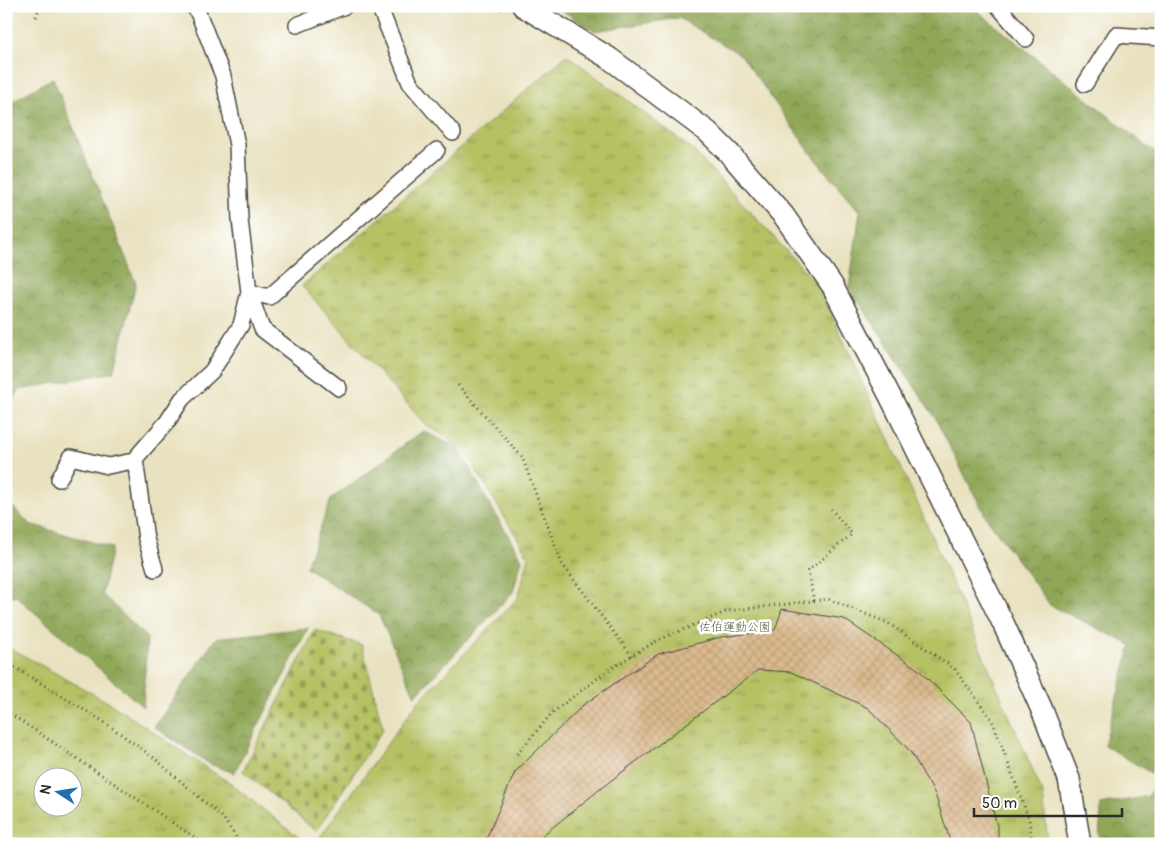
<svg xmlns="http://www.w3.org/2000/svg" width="1167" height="850" viewBox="0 0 1167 850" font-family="Pangolin,'Klee One',sans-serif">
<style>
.forest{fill:url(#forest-crowns);stroke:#5e6942}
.cemetery{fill:url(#cemetery-stones);stroke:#707647}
.park{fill:url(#park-tufts);stroke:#707647;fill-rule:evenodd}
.building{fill:url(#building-cross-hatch)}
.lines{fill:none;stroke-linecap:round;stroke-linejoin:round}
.street-casing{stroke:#484641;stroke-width:18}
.secondary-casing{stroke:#484641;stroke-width:24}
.path{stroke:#484641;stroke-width:3;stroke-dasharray:1 4;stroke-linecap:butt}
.street{stroke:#fff;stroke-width:15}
.secondary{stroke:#fff;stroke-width:21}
.labels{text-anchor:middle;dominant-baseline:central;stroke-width:5;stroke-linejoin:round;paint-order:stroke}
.park-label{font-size:12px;fill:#5b603f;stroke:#fff}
</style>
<defs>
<pattern id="forest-crowns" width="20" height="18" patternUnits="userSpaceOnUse" patternTransform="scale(1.25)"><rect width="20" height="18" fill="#90a759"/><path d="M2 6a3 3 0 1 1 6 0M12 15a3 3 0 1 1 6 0" fill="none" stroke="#76884a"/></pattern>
<pattern id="cemetery-stones" width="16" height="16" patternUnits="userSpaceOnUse" patternTransform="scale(1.25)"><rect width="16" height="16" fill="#b5c163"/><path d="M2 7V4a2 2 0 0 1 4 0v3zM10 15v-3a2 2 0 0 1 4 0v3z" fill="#939d52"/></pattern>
<pattern id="park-tufts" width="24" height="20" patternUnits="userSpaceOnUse" patternTransform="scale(1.25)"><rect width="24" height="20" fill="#b5c163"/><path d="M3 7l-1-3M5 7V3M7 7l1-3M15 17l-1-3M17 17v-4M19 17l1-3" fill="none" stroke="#939d52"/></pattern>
<pattern id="building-cross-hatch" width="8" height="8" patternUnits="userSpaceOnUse" patternTransform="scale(1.25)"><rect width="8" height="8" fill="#dbba8d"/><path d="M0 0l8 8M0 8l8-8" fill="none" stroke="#bca07a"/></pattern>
</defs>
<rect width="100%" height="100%" fill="#fff"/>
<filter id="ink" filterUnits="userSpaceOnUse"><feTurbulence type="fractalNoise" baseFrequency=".02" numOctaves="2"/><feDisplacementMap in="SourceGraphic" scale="10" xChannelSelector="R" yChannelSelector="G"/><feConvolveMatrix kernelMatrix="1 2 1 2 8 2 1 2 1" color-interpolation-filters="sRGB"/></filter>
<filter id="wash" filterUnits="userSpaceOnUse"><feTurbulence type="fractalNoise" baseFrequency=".0096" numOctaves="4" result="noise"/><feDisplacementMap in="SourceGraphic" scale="20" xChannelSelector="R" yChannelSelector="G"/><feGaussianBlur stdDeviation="1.12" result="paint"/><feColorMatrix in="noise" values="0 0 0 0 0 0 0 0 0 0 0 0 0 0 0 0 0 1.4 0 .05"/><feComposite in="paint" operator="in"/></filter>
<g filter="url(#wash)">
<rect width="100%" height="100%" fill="#e9e2c0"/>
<!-- forest -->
<path class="forest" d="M555 6H971L1146 146 1161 155V844H1099L1101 805 1149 796 1156 776 1104 745 1131 645 1050 605 986 517 934 416 849 287 860 212 815 159 741 55 679 18 595 31Z
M53 78 136 283 114 372 19 390 6 413V105Z
M423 431 459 448 487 500 522 559 513 592 415 696 379 615 306 567 331 499Z
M6 500 30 524 112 548 102 594 147 638 143 707 16 596H6Z
M308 628 234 773 210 764 154 727 216 638Z"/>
<!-- cemetery -->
<path class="cemetery" d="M315 630 362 645 383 729 316 831 243 771Z"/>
<!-- park -->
<path class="park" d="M567 55 692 149 818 285 921 511 1043 794 1048 844H315L416 704 518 598 529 557 463 449 425 424 302 286Z
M6 646 108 702 231 784 307 844H6ZM42 778H72V808H42Z"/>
<g id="blocks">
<!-- building -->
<path class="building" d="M782 609 844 619 919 670 971 722 998 830V844H951L935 794 910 751 868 708 791 672 758 670 609 782 543 835 541 844H484L515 772 583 705 658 654 721 637 775 630Z"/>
</g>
</g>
<g filter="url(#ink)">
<use href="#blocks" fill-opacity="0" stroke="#484641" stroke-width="1"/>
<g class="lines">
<!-- street casing -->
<g class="street-casing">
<path id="street" d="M379 6 410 83 453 133
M998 6 1026 39
M297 25 345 6
M1085 84 1116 35 1161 38
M249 292 269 297 437 150
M249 292 262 329 339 388
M135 459 146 539 155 569
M59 479 71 457 108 466 133 461 167 422 182 399 212 371 241 325 249 292 240 220 237 145 223 76 199 15 194 6"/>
</g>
<!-- secondary casing -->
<g class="secondary-casing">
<path id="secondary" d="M523 6 609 58 708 132 729 153 784 216 832 285 890 396 1004 625 1042 710 1069 779 1080 844"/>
</g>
<!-- path -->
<path class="path" d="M497 6 504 11
M36 17 40 6
M458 385 522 457 562 564 632 656
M814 601 808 571 852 534 831 509
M6 662 101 720 153 757 223 818 241 844
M6 711 200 841 202 844
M517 754 553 712 610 669 658 640 728 611 828 599 888 623 954 668 992 720 1029 819 1032 844"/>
<!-- street -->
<use href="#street" class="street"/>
<!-- secondary -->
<use href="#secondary" class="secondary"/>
</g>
</g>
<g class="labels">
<!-- park labels -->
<g class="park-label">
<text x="735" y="627">佐伯運動公園</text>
</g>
</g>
<!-- margin -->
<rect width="1167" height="850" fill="none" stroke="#fff" stroke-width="25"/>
<!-- north arrow -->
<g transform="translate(58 792) rotate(282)"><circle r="24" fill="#ffffff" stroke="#aaaaaa"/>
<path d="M0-4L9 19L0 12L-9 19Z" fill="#1f6fb2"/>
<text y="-8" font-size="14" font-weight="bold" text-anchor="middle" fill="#2b2b2b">N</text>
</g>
<!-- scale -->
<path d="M974 808v8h148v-8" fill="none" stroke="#2b2b2b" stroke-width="2.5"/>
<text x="982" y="808" font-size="15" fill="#2b2b2b" stroke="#ffffff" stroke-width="4" paint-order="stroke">50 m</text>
</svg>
